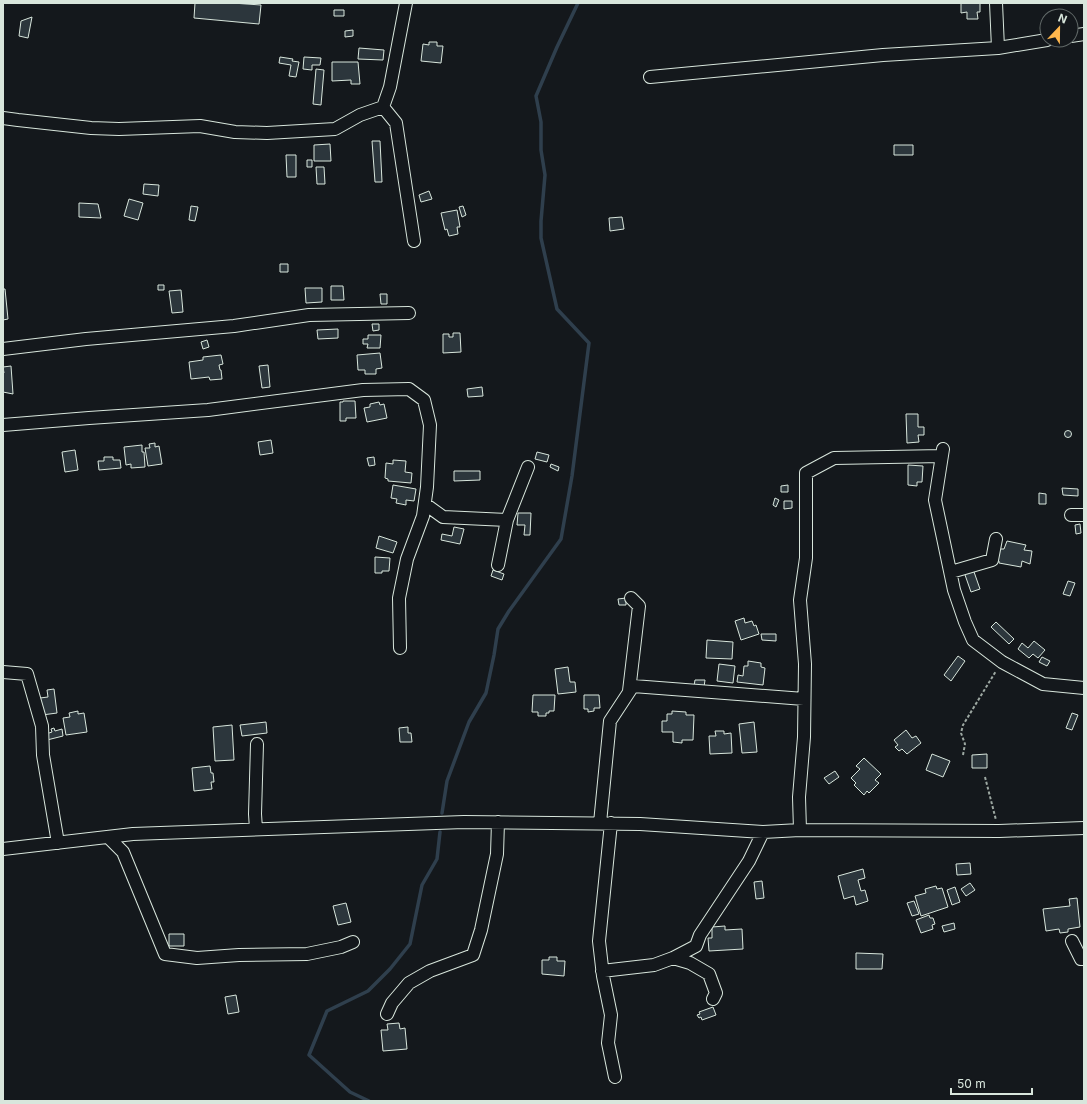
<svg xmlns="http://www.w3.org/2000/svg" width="1087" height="1104" viewBox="0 0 1087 1104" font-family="Inter,sans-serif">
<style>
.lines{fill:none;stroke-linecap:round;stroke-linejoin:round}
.stream{stroke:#2f3f4d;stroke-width:3.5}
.building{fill:#2c363c;stroke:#d8e6dc}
.minor-casing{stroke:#d8e6dc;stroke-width:14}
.path{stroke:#9da8a2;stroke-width:2;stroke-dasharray:3 2;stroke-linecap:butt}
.minor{stroke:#14181c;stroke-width:12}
</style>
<rect width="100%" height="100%" fill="#14181c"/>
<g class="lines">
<!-- stream -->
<path class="stream" d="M442 813 447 781 469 722 486 693 494 655 498 629 509 611 561 539 572 476 589 343 557 309 541 238V221L545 175 541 150V122L536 96 557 47 578 3
M369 1101 350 1092 309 1055 327 1011 368 991 390 969 410 944 422 885 437 859 440 832"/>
</g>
<!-- building -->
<path class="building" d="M195 3H232L261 5 259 24 194 18Z
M961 3H980V12H977L978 19H967V12L961 13Z
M334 10H344V16H334Z
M32 17 28 38 19 36 21 21Z
M353 30V36L345 37V31Z
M429 42H437V46H443L441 63 421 61 423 44 429 45Z
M359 48 384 50 383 60 358 59Z
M280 57 293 59 292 61 299 62 296 77 289 76 291 65 279 63Z
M304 57 321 58 320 65H312V70L303 69Z
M332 62H358L360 84H351V80L332 81Z
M316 69 324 70 321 105 313 104Z
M372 141H380L382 182H375Z
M330 144 331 161H314V145Z
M894 145H913V155H894Z
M286 155H296V177H287Z
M307 160H312V167H307Z
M316 167H324L325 184H317Z
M144 184 159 185 158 196 143 194Z
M429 191 432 199 421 202 419 195Z
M129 199 143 203 138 220 124 216Z
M79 203 98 204 101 218 79 217Z
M191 206 198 207 195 221 189 220Z
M463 206 466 215 462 217 459 207Z
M457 210 460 227H457L458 234 449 236 447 229 445 230 441 213Z
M622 217 624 229 610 231 609 218Z
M280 264H288V272H280Z
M158 285H164V290H158Z
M331 286H343L344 300H331Z
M305 288H322V302L306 303Z
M3 289H5L8 319 3 320Z
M181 290 183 312 172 313 169 291Z
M380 294H387V304H381Z
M372 324H379V330L373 331Z
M338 329V338L318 339 317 330Z
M453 333H460L461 352 443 353V334H449V337H453Z
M368 335H381L380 348H367L368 344H363V339H368Z
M207 340 209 347 203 349 201 342Z
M380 353 382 368 376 369V374H365V370H358L357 355Z
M221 355 223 364 219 365 220 370H221L222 379 210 380 209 377 191 379 189 362 203 360V357Z
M268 365 270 387 262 388 259 366Z
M11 366 13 394 3 392V372L4 373 3 367Z
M482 387 483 396 468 397 467 389Z
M343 401H355L356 418H346V421H340V402H343Z
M379 402 380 405 384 404 387 418 367 422 364 408 370 407V404Z
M906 414H918V427H924V435H918L919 442 907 443Z
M1064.5 434a3.5 3.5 0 1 1 7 0a3.5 3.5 0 1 1-7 0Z
M271 440 273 453 260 455 258 442Z
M155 443V447L159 446 162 464 148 466 145 448H150L149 444Z
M142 445V452H144L145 467 131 468V464L126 465 124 447Z
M75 450 78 470 65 472 62 452Z
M537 452 549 455 547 462 535 459Z
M104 457H113V460H120L121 468 99 470 98 461H104Z
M374 457 375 465 369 466 367 458Z
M393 460 406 461 405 472 412 473 411 483 388 481V479L385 478 386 463 393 464Z
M551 464 559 467 558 471 550 467Z
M908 465 923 466 922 482H917V486L908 485Z
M454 471H480V480L454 481Z
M393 485 416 489 414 501 406 500V505L396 503 397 499 391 498Z
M788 485V492H781V486Z
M1062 488 1078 489V496L1063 495Z
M1039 493 1046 494V504H1039Z
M775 498 779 500 776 507 773 505Z
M784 501H792V508L784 509Z
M518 513H531L530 535H524L525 525H517Z
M1080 524 1081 533 1076 534 1075 525Z
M454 527 464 529 460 544 441 540 442 534 452 536Z
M379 536 397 542 393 553 376 548Z
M1007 541 1026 545 1024 550 1032 551 1030 564 1022 561 1021 567 999 563V561L997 560 998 549H1004Z
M375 557 390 558 389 571H382V573H375Z
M973 569 980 589 971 592 964 572Z
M493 570 504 574 502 580 491 576Z
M1068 581 1075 583 1070 596 1063 594Z
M626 598V605H619L618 599Z
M744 618 745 623 752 621 754 626 756 625 759 634 741 640 735 621Z
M996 622 1014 639 1009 644 991 627Z
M761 634H776V641L762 640Z
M707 640 733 642 732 659 706 658Z
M1034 641 1045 650 1038 658 1033 654 1029 658 1018 649 1022 643 1028 648Z
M958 656 965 661 951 681 944 675Z
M1042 657 1050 661 1047 666 1039 662Z
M748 661 761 663V667L765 668 763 685 737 682 738 675 743 676 744 666H748Z
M719 664 735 666 733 683 717 681Z
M568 667 570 682H575L576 692 558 694 555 669Z
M695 680H705L704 687 694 686Z
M54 689 57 713 42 715 40 698 48 697 47 690Z
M533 695H555L554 711H549V713H546V716H538V712H532Z
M584 695H599L600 708H594V711L588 712V709H584Z
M78 711V714L84 713 87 732 66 735 63 718 70 717 69 713Z
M672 711 686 712V715H694L693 740H682V743L673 742V732H662V721H667V714H672Z
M1072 713 1078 715 1072 730 1066 728Z
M266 722 267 733 242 736 240 725Z
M754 722 757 752 742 753 739 724Z
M232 725 234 760 215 761 213 727Z
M408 727V733H411L412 742H400L399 728Z
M54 728 55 731 62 729 63 736 47 740 46 734 52 732 51 729Z
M906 730 912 738 916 736 921 743 907 754 902 749 899 751 895 747 898 745 894 740Z
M715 731H724V734L731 733 732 753 710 754 709 736H716Z
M932 754 950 761 943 777 926 770Z
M987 754V768H972V755Z
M864 758 881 774 875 780 879 783 869 793 867 791 864 795 854 785 856 783 851 778 860 769 856 766Z
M210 766 211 773H213L214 782H211L212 789 194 791 192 768Z
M835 771 839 777 829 784 824 778Z
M970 863 971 874 957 875 956 864Z
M863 869 865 878 858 880 861 891 865 890 868 901 856 905 854 896 844 899 838 876Z
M762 881 764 898 756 899 754 882Z
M970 883 975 890 966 896 961 889Z
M936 886 937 889 942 888 948 907 921 916 915 896 926 893 925 889Z
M955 887 960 902 952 905 947 890Z
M1077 898 1080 927 1068 929V932L1060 933 1059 929 1046 931 1043 909 1070 906 1069 899Z
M914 901 919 914 912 916 907 903Z
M346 903 351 922 338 925 333 906Z
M929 915 930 918H933L935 924 932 925 933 929 921 933 916 920Z
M954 923 955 929 944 932 942 926Z
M725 926V930L742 929 743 949 709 951 708 938H712V927Z
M169 934H184V946H169Z
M856 953 883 954 882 969H856Z
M549 957H557V961H565L564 976 542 974V960H549Z
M236 995 239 1012 228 1014 225 997Z
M713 1007 716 1015 702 1020 701 1017 699 1018 697 1015 700 1014 699 1012Z
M399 1023 400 1029 405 1028 407 1049 383 1051 381 1030H388L387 1024Z"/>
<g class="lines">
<!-- minor casing -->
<g class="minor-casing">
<path id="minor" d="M996 3 998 48
M1071 36 1084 34
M650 77 883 55 998 48 1047 40
M383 107 396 123 414 241
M3 118 18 120 91 128 119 129 200 126 235 132 267 133 335 129 360 115 383 107 390 87 406 3
M3 349 86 339 234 326 309 315 409 313
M3 425 89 418 208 410 363 390 409 389 424 400 430 425 427 487 423 516 407 559 399 598 400 648
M943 449 935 500 954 590 965 622 973 640 1002 662 1043 684 1084 688
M425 504 443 517 507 520
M1071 515H1084
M498 565 507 520 528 467
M951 572 992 560 996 539
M3 672 27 674 42 726 43 755 58 843
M629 691 639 606 631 598
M600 823 610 721 633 686 804 699
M611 823 599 941 603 976 611 1015 608 1043 615 1077
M256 829 255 814 257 744
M800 830 799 797 804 737 805 664 800 600 806 558V473L834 458 942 456
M108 837 123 852 165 954 197 958 239 955 307 954 341 947 353 942
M3 849 133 834 464 822 640 824 763 832 800 830 999 831 1084 828
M1072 941 1081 959H1084
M673 958 690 963 709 974 716 993 713 999
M602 971 654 965 673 958 696 946 700 935 749 861 763 832
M387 1014 392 1003 409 983 430 971 473 955 481 930 497 854 498 822"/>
</g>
<!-- path -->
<path class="path" d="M963 755 965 744 961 733 963 725 996 671
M985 777 996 820"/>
<!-- minor -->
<use href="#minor" class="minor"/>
</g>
<!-- border -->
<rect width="1087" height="1104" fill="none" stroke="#d8e6dc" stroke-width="8"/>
<!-- north arrow -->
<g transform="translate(1059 28) rotate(22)"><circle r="19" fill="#14181c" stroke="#626a69"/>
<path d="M0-3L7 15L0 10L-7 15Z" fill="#ffb74d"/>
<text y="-6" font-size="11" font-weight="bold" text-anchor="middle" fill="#d8e6dc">N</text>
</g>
<!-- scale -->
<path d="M951 1088v6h81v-6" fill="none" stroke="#d8e6dc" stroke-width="2"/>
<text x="957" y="1088" font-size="12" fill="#d8e6dc" stroke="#14181c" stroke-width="3" paint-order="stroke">50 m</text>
</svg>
